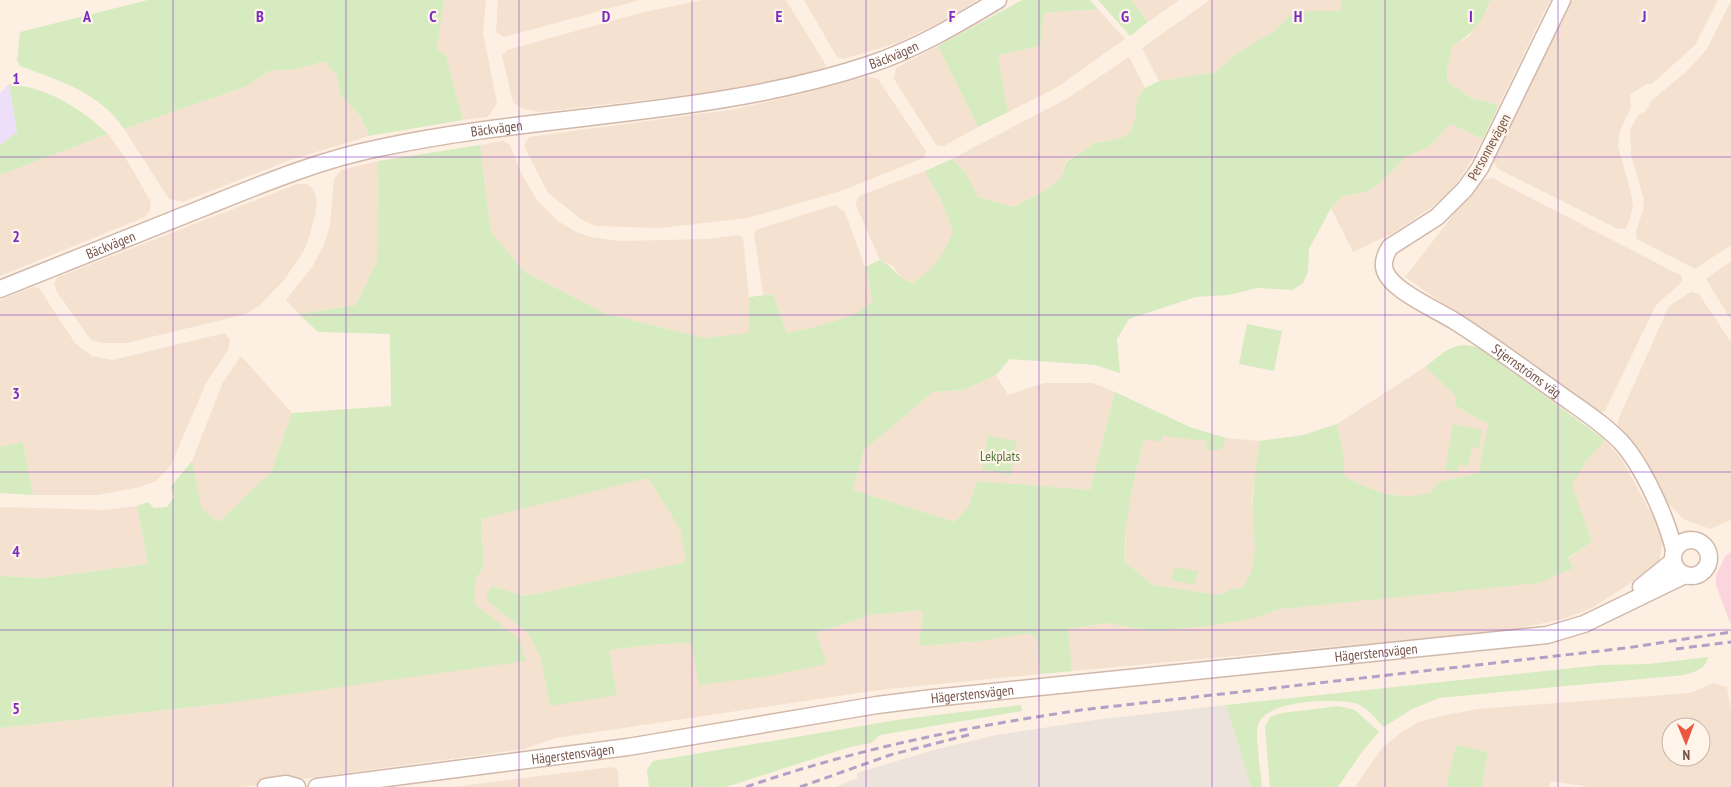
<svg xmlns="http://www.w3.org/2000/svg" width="1731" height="787" viewBox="0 0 1731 787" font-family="'PT Sans Narrow',sans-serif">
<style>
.residential{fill:#f5e1d0;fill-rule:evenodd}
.industrial{fill:#ece3dd}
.education{fill:#eddff9}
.medical{fill:#fbd5dd}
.green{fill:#d6ebc0}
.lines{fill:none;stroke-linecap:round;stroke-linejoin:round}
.minor-casing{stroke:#d1b8ab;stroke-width:19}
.minor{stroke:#fff;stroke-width:16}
.rail{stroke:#b1a1c7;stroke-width:3;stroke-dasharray:8 5;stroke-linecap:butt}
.grid{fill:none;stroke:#7b2cbf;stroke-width:1;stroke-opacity:0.55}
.labels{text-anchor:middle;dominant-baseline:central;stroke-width:4.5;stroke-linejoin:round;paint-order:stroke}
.street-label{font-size:14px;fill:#765348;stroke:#fff4e9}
.park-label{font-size:14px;fill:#53763c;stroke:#fff4e9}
.grid-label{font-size:16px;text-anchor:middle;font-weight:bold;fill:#7b2cbf;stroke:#fff4e9;stroke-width:4.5;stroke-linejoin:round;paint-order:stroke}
</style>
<rect width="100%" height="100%" fill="#fdf0e2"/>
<!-- residential -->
<path class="residential" d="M444 0H486L483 33 497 103 488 117 463 120 446 56 437 49Z
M498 0H640L504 37 496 32Z
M702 0H786L826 65 822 70 731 90 540 112 523 109 513 102 502 55 507 50 640 13Z
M804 0H977L951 17 899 42 844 59 837 57Z
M1131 0H1179L1148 22Z
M1210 0H1341V11H1310L1291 13 1277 29 1233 56 1216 72 1159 81 1142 48Z
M1490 0H1550L1499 105 1471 98 1448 82 1447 70 1452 46 1468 37 1488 8Z
M1572 0H1718L1695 45 1652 84H1646L1630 95 1631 108 1620 130 1618 146 1631 193 1633 207 1629 222 1625 229H1618L1498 169 1493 160Z
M1731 1V245L1695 269 1637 239 1636 230 1643 211 1644 200 1631 155 1630 130 1638 115 1646 111 1651 101 1688 70 1707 49Z
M1098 9 1125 39 1056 88 1008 112 998 55 1040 46 1044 13Z
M938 46 978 127 944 146 936 145 894 79 896 68Z
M1129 57 1145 88 1137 99 1135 119 1130 133 1118 139 1095 143 1066 161 1061 178 1046 190 1013 207 978 197 966 173 952 159 1068 98Z
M324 61 336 74 340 94 361 117 369 136 290 160 183 202 169 199 124 129 247 86 269 71 297 69Z
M867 76 878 79 926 151 924 158 841 191 748 218 660 228 596 226 582 220 548 193 524 146 529 137 736 109 806 93Z
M1450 124 1483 139 1468 166 1451 191 1432 207 1393 233 1353 252 1331 208 1343 196 1366 192 1380 183 1406 157 1430 146Z
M108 134 128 162 151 202 150 210 145 217 0 276V175Z
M503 141 510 145 521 173 537 200 558 221 576 232 591 237 619 241 708 239 739 235 743 238 749 297V334L705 338 607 314 526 273 491 232 480 145Z
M378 161 377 261 356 305 299 314 286 300 312 267 323 247 330 226 334 179 341 170Z
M925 171 941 200 953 231 943 257 931 270 913 283 903 280 893 266 880 260 855 203 859 196Z
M1492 178 1682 276V282L1656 305 1605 411 1599 412 1405 277 1475 187 1483 180Z
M297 184H307L313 189 317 201 315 216 306 247 285 279 259 306 246 314 127 343H102L91 340 57 292 54 283 58 277Z
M835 205 845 212 865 267 873 301 860 312 840 322 787 333 773 294 763 295 754 233 758 229Z
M1731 261V320L1706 279Z
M33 287 39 288 75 343 92 356 112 360 225 333 230 340 228 350 206 383 171 465 156 481 140 487 98 495H33L23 442 0 447V300Z
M1691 292 1699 294 1731 342V520L1710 529 1683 519 1668 503 1648 465 1629 438 1618 428V420L1669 306Z
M241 356 292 413 271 472 219 522 202 509 192 461 223 382Z
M1425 367 1455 395 1456 406 1488 424 1478 473 1438 482 1430 493 1415 497 1374 492 1344 476V458L1337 424Z
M996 375 1008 395 1044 383H1093L1115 392 1090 490 977 481 969 505 955 522 853 490 864 450 933 392 963 390Z
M1162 435 1207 441 1205 449 1223 448 1226 438 1260 441 1252 497 1256 555 1249 578 1242 589 1233 588 1220 595 1153 585 1125 562 1126 515 1144 439Z
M1605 440 1622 460 1663 535 1659 565 1592 608 1566 618 1513 630 1072 671 1068 629 1106 623 1152 631 1255 618 1279 609 1572 567 1568 559 1592 542 1571 485 1586 461Z
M648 477 680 529 687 562 526 596 493 586 487 601 528 633 541 659 550 706 608 650 658 644 691 643 816 633 870 615 923 610 919 646 981 641 1029 633 1036 638 1041 674 879 690 556 738 524 749 242 787H0V728L221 704 487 615 476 605 474 591 476 579 484 566 481 519Z
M137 506 148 564 42 578 0 576V507L105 510Z
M1714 683 1727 687 1731 711V787H1589L1551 781 1549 787H1482L1488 752 1456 746 1446 787H1355L1382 748 1403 731 1419 722 1441 716 1477 709 1690 693ZM1671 727H1701V757H1671Z
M612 767 618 770 619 787H453Z"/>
<!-- industrial -->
<path class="industrial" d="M1226 705 1251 787H836L857 778V773L930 751 996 735 1095 720Z"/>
<!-- education -->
<path class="education" d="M9 84 17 132 0 145V93Z"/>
<!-- medical -->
<path class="medical" d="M1731 552V622L1730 623 1716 585V575L1726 555Z"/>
<!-- green -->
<path class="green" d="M148 0H444L437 49 446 56 463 120 369 136 361 117 340 94 336 74 324 61 297 69 269 71 247 86 124 129C101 93 58 80 20 66L17 61 20 32Z
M1022 0H1090L1098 9 1044 13 1040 46 998 55 1008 112 978 127 938 46Z
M1098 0H1131L1148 22 1130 36Z
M1341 0H1490C1484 21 1470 36 1452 46L1447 70 1448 82 1471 98 1499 105 1483 139 1450 124 1430 146 1406 157 1380 183 1366 192 1343 196 1331 208 1309 249 1308 272 1303 283 1293 290 1257 288 1229 295 1196 297 1129 319 1117 339 1120 373 1095 365 1010 359 996 375 963 390 933 392 864 450 853 490 955 522 969 505 977 481 1090 490 1115 392 1190 427 1226 438 1223 448 1214 451 1205 449 1207 441 1162 436 1161 442 1144 439C1134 480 1123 519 1125 562L1153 585 1220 595 1233 588 1242 589C1264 557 1250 530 1253 495 1254 477 1257 459 1260 441L1303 435 1337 424 1344 458V476C1373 492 1397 501 1430 493L1438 482 1478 473 1488 424 1456 406 1455 395 1425 367C1444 353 1454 339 1479 348L1605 440 1586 461 1572 485 1592 542 1568 558 1573 568 1539 583 1279 609 1255 618 1208 626 1152 631 1106 623 1068 629 1072 671 1041 674 1036 638 1029 633 981 641 919 646 923 610 870 615 816 633 827 664 769 676 699 685 691 643 658 644 609 650 617 695 550 706 541 659 528 633 487 601V593L492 586 526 596 686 562 680 529 648 478 481 519 484 566 476 579 474 591 476 605 519 639 526 661 221 704 0 728V576L42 578 148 564 137 506 148 502 154 508 167 507 174 497 171 486 192 461 202 509 219 522 271 472 292 413 391 406 390 334 318 332 299 314 356 305 377 261 378 161 480 145 491 232 526 273 607 314 705 338 749 333V297L773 294 787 333C819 326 847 322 873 301L865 267 880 260C895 268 898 279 913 283 936 267 943 257 953 231L941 200 925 171 952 159 966 173 978 197 1013 207 1046 190 1061 178 1066 162 1095 143 1118 139 1130 133 1135 119 1137 99 1145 88 1159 81 1216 72 1233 56 1277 29 1291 13 1310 11H1341Z
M9 84C49 88 80 108 108 134L0 175V145L17 132Z
M1247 324 1282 331 1274 371 1239 364Z
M1453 424 1482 430 1479 448 1472 447 1468 466 1459 465 1458 472 1445 470Z
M988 436 1017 441 1011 475 982 470Z
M23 442 33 495 0 493V447Z
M1174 567 1198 571 1195 585 1171 580Z
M1708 657C1706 669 1694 672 1684 675L1439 698 1412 709 1384 727C1376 720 1367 707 1357 704 1337 698 1265 699 1258 725 1255 738 1261 773 1262 787H1251L1226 705 1601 665 1648 664Z
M1021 705 1022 711 880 735 871 743 850 747 726 787H649L647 770 653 761 903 719Z
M1339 706 1355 710 1379 732 1362 752 1338 787H1270L1265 727 1270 717 1282 713Z
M1456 745 1488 752 1482 787H1446Z"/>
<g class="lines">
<!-- minor casing -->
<g class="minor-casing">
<g id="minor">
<path id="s1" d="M1562 0 1480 168 1465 189 1437 217 1390 247C1383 258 1381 268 1389 278 1402 295 1437 310 1456 322 1491 344 1524 369 1558 393 1580 409 1603 423 1621 442 1643 466 1667 519 1674 550"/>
<path id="s2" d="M0 289C69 262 137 234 205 207 262 184 319 160 379 148 542 113 712 117 871 64 916 49 958 24 998 0"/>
<circle cx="1691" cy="558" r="18"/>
<path d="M1641 587 1673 561"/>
<path d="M266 787 286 784 297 787"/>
<path id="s3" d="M317 787 628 747 877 705 933 698 1547 635 1584 624 1685 575"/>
</g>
</g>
<!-- minor -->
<use href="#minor" class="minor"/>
<!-- rail -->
<path class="rail" d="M1676 649 1731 642
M746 787C855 749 966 727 1081 710L1626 648 1731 632
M800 787 890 755 972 734"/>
</g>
<!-- grid -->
<path class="grid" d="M173 0V787M346 0V787M519 0V787M692 0V787M866 0V787M1039 0V787M1212 0V787M1385 0V787M1558 0V787M0 157H1731M0 315H1731M0 472H1731M0 630H1731"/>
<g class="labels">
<!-- street labels -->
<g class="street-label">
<text stroke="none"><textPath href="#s2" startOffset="929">Bäckvägen</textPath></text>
<text stroke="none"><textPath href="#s2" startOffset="524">Bäckvägen</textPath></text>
<text transform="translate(1489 147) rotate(-61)">Personnevägen</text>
<text stroke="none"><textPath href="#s2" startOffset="119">Bäckvägen</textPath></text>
<text stroke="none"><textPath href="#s1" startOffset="508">Stjernströms väg</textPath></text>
<text stroke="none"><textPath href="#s3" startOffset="1068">Hägerstensvägen</textPath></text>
<text stroke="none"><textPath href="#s3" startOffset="662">Hägerstensvägen</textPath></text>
<text stroke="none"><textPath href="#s3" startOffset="258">Hägerstensvägen</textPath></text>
</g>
<!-- park labels -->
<g class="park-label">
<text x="1000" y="456">Lekplats</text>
</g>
</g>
<g class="grid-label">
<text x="87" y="22">A</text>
<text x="260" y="22">B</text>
<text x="433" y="22">C</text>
<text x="606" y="22">D</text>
<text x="779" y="22">E</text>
<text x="952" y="22">F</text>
<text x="1125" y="22">G</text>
<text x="1298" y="22">H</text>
<text x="1471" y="22">I</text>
<text x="1644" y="22">J</text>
<text x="16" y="84">1</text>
<text x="16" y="242">2</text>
<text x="16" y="399">3</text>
<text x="16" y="557">4</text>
<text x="16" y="714">5</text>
</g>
<!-- north arrow -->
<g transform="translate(1686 742) rotate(179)"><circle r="24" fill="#fff4e9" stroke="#c8b4a9"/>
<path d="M0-4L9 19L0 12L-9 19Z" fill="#ec5742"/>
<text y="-8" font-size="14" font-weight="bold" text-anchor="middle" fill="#765348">N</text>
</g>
</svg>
